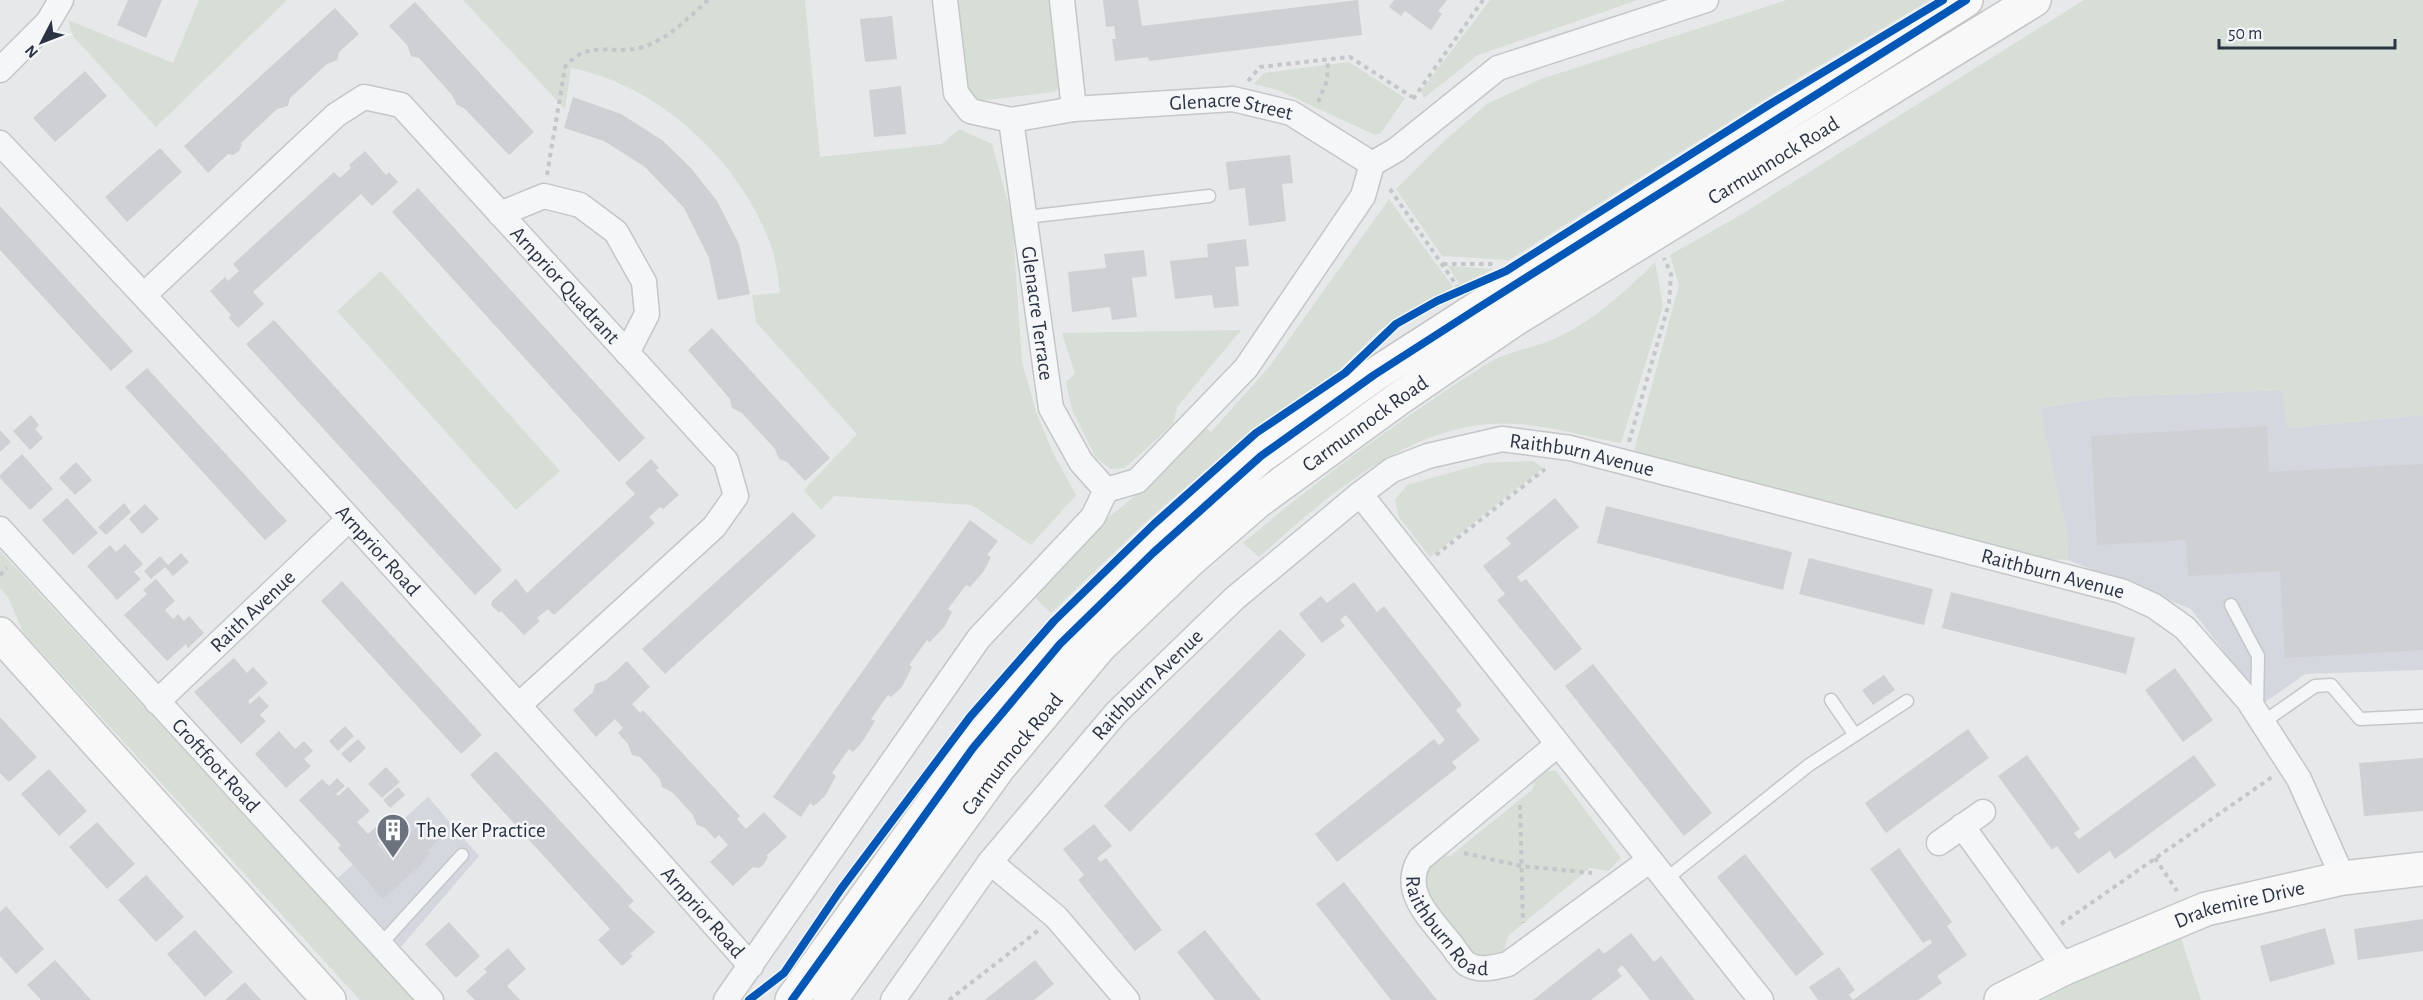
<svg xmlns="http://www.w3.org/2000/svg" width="2423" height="1000" viewBox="0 0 2423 1000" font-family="'Alegreya Sans',sans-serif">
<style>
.built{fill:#d4d7dd}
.green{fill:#d6ded6}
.building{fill:#ced0d3}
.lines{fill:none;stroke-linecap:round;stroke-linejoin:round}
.lane-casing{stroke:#c4c6c8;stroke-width:15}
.street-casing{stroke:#c4c6c8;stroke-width:27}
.secondary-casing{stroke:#c4c6c8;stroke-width:36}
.path{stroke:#c5c6ca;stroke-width:4;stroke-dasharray:4.5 4.5;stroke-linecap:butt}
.lane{stroke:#f5f6f7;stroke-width:12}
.street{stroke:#f5f6f7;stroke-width:24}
.secondary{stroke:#f8f8f8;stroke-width:33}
.cycleway-casing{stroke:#f4f6f9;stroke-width:11}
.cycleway{stroke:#0057b8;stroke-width:8}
.labels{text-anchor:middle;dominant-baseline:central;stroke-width:5;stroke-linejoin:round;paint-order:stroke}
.street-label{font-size:21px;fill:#2b3445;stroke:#f4f6f9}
.poi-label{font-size:21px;fill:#2b3445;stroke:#f4f6f9;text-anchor:start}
</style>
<rect width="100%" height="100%" fill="#e6e8ea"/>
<!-- built -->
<path class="built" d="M2282 390 2288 428 2423 415V670L2305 674 2264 703 2191 609 2068 560 2067 534 2039 408 2107 397Z
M428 797 479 856 401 947 338 878Z"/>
<!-- green -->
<path class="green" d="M199 0H287L156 127 73 36 68 20 173 63Z
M463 0H805L820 157 942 144 959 129 992 144 1012 218 1022 362 1036 412 1053 453 1076 495 1031 545 972 505 834 496 821 510 804 490 857 434 756 322 752 295 780 293C778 279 777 265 773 252 745 165 661 85 571 68L565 109Z
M954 0H1055L1060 87 1054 92 988 100C975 100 970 94 963 83Z
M1490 0H1638L1478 55 1424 98 1421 91Z
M1787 0H1930L1797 79 1509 260 1442 256 1396 189 1443 142 1487 104 1541 79Z
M2084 0H2423V415L2287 428 2282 390 2107 397 2040 408 2067 534 2068 560 2045 559 1633 455 1679 285 1670 255 1742 214Z
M1349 62 1405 98 1381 133 1375 135 1278 90 1254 84 1264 73Z
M1389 199 1453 287 1381 329 1337 372 1238 442 1150 518 1051 613 1031 594 1099 525 1145 488 1206 428 1211 432 1270 366Z
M1655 262 1663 306 1621 443C1587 437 1551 426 1517 424 1416 416 1329 495 1259 557L1243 543C1321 477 1403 417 1490 362 1509 351 1534 348 1554 339 1594 321 1625 292 1655 262Z
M1448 266 1493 269 1460 285Z
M381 271 560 471 516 510 337 311Z
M1241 330 1177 407 1173 424 1125 468 1111 469 1096 458 1072 410 1066 382 1075 374 1062 333Z
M1533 461 1543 468 1430 557 1399 517 1395 500 1407 485 1428 479 1485 463Z
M0 551 414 1000H360L23 632 8 597 0 588Z
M1546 771H1556L1621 858 1608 871 1590 868 1508 936 1504 952 1492 960 1476 957 1423 894 1420 880 1432 855 1450 856 1532 790 1536 774Z
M2181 938 2201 1000H2043L2100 970Z"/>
<!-- building -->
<path class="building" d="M128 0H162L146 38 117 25Z
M1103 0H1138L1142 26 1358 0 1362 35 1149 61 1148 57 1115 61 1112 39H1116L1114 26 1106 27Z
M1394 0H1447L1438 11 1442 14 1431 30 1405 11 1401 16 1389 7Z
M415 2 534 132 509 155 464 108 457 105 452 95 419 58 411 56 407 45 389 26Z
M335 8 359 34 339 52 337 60 327 64 290 98 288 106 277 109 241 143 242 145 239 151 233 155 228 154 208 173 184 146Z
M892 16 897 59 865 62 860 19Z
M85 71 107 96 55 142 33 118Z
M901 86 906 134 874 137 869 90Z
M573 97 621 114 662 140 691 168 717 201 739 244 750 294 718 300 709 258 684 208 645 167 604 141 564 128Z
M160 148 182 172 127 222 105 197Z
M365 151 386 175 389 172 398 182 372 206 361 194 253 292 264 304 238 328 229 318 231 315 210 291 225 277 228 281 239 271 233 264 334 172 340 178 351 168 349 165Z
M1290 155 1293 183 1282 184 1286 221 1249 226 1245 188 1229 190 1226 162Z
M418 188 645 438 619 462 392 212Z
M0 206 133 351 111 371 0 250Z
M1246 239 1249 266 1235 267 1239 306 1214 308 1212 295 1175 299 1170 261 1208 257 1207 244Z
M1144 250 1147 276 1132 278 1137 317 1112 320 1110 307 1072 312 1068 272 1106 268 1104 254Z
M274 320 502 570 475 595 246 344Z
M712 328 830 458 805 481 787 462 779 459 775 449 742 413 732 408 730 399 688 350Z
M147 368 287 521 265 540 125 387Z
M31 415 39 425 35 429 43 438 30 450 13 431Z
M2267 426 2269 472 2423 464V650L2285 658 2280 571 2188 576 2186 540 2097 545 2091 436Z
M0 430 11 442 0 452Z
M22 454 53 489 30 510 0 478V475Z
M651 459 659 468 656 470 679 495 663 509 660 507 649 517 655 523 554 615 548 609 537 618 540 621 524 635 501 611 499 613 491 605 492 601 516 579 527 593 635 494 625 483Z
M76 462 92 480 75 495 59 478Z
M67 498 98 533 73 555 42 520Z
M1555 498 1579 527 1517 577 1521 582 1526 579 1582 649 1555 671 1497 600 1505 594 1483 566 1511 544 1506 538Z
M124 503 131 512 106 535 98 527Z
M145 504 159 519 142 534 129 519Z
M1606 506 1792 552 1783 590 1597 543Z
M793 512 816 536 665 674 642 649Z
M970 520 998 541 987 555 991 557 984 571 970 587 966 585 948 609 952 612 945 626 930 642 927 640 909 665 912 667 902 687 891 697 888 695 871 719 875 721 863 741 853 752 849 749 832 773 836 776 825 796 814 806 810 803 801 817 773 797Z
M125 544 143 564 134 572 141 579 117 600 87 566 110 545 116 552Z
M181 553 189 562 173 576 165 567 151 579 144 571 160 556 168 565Z
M1809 558 1933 589 1924 625 1799 594Z
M156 579 175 601 165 610 173 619 178 614 184 621 189 616 204 633 188 648 186 644 167 661 124 615 147 594 143 590Z
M342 581 482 735 461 754 321 601Z
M1354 582 1377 612 1384 606 1462 705 1456 710 1480 740 1452 762 1457 768 1337 862 1315 834 1434 739 1439 745 1445 740 1346 615 1340 620 1345 626 1322 643 1299 614 1321 596 1327 603Z
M1951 592 2135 638 2126 674 1942 628Z
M1280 629 1306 655 1130 832 1104 806Z
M234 658 247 673 253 667 268 683 248 701 250 704 259 696 269 706 260 715 266 721 241 744 194 692Z
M627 661 650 687 632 704 640 713 643 710 740 816 737 819 746 829 764 812 787 837 766 856 768 857 764 864 759 868 753 867 733 886 710 862 728 845 719 835 715 839 705 828 697 825 693 815 672 792 662 787 660 779 640 757 632 755 628 744 618 733 623 728 615 719 596 737 573 710 593 692 595 684 606 680Z
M1593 664 1712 813 1684 836 1565 686Z
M2175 668 2213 720 2183 742 2145 690Z
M1884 675 1895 690 1873 705 1862 690Z
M0 717 37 757 9 782 0 773Z
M345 726 354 736 338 751 329 741Z
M1968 729 1989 758 1886 833 1865 803Z
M279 731 295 749 304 741 313 751 304 759 311 766 286 788 255 754Z
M358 739 366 748 350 763 341 754Z
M496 751 634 901 628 906 655 932 630 954 633 956 622 966 598 940 610 929 470 775Z
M2027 755 2080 829 2074 833 2079 839 2194 755 2216 785 2115 859 2110 851 2078 874 2057 846 2052 850 1998 776Z
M2423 758V811L2364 816 2359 763Z
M386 767 400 782 382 798 368 784Z
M49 769 87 811 59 836 21 794Z
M337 778 345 786 336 794 338 796 348 787 370 811 357 822 368 834 377 826 386 836 377 844 386 855 422 823 437 841 427 851 430 854 422 862 423 863 383 899 338 848 341 845 299 800 322 779 329 786Z
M398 787 405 795 390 808 383 800Z
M97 822 135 864 107 889 69 847Z
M1094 824 1112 846 1097 858 1100 862 1106 858 1162 930 1135 951 1078 880 1084 875 1063 849Z
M1899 848 1952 922 1947 926 1967 955 1937 976 1942 983 1918 1000H1818L1809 987 1839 967 1855 990 1849 995 1853 1000 1932 943 1930 939 1923 943 1870 869Z
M1745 854 1824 954 1796 976 1717 877Z
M146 875 184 917 156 942 118 900Z
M1344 882 1383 932 1437 1000H1391L1316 904Z
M6 906 44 949 16 974 0 956V912Z
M2423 919V951L2358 960 2354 929Z
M449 922 480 956 456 978 425 944Z
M2325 928 2335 964 2270 982 2260 946Z
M195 930 233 972 205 997 167 954Z
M1205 930 1244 979 1261 1000H1215L1177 952Z
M1631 933 1654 962 1661 956 1695 1000H1650L1622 965 1617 970 1622 976 1591 1000H1533L1599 948 1604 954Z
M508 948 526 969 507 986 520 1000H475L466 991 487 972 484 969Z
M55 960 74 981 91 1000H41L27 985Z
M1035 960 1054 984 1034 1000H985Z
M245 982 261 1000H225Z"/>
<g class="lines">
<!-- lane casing -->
<g class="lane-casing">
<path id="lane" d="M1026 217 1209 196
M2231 605 2258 656 2257 710
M1831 700 1855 735
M2262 723 2315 686 2331 685 2360 719 2423 716
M1666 879 1809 765 1907 701
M380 945 462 855"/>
</g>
<!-- street casing -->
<g class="street-casing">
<g id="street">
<path d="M945 0 956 93 970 111 1011 120 1074 109 1062 0"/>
<path d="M0 70 48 22 61 0"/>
<path id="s1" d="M1074 109 1233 99 1291 113 1372 164"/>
<path id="s2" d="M1011 120 1051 408 1081 462 1106 490"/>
<path id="s3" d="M0 143C256 412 505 688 751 966"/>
<path d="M500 214 544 196 580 205 616 232 644 282 647 314 627 353"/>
<path id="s4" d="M144 295 336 115 364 97 401 105 726 461 736 496 714 527 519 705"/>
<path d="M1360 494 1761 1000"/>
<path id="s5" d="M0 529 431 1000"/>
<path id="s6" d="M157 702 348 520"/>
<path id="s7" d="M1557 745 1420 859C1400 891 1430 918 1450 943 1455 949 1461 960 1467 964 1480 972 1495 967 1508 964L1650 860"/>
<path d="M1962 826 2065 968"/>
<path d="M1939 843 1983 812"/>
<path d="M990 862 1056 917 1127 1000"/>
<path d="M726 1000 979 638 1093 517 1106 490 1137 481 1246 368 1363 196 1372 164 1396 150 1498 68 1706 0"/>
<path id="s8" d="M893 1000 990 862 1116 713 1235 598 1360 494 1392 470 1428 456 1502 439 1570 448 2121 591 2154 606 2185 628 2248 700 2299 779 2343 878"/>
</g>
</g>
<!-- secondary casing -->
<g class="secondary-casing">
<g id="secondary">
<path d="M0 634 329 1000"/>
<path d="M792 1000 973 748 1060 644 1153 553 1261 456 1374 375 1475 310 1966 0"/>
<path id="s9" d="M830 1000 999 767 1100 646 1190 560 1258 501 1398 399 1515 319 2034 0"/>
<path id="s10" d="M2001 1000 2065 968 2206 909 2343 878 2423 869"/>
</g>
</g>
<!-- path -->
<path class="path" d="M1248 81 1260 67 1350 57 1412 97
M1413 99 1483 0
M1318 102 1327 81 1328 60
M547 175 565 67C588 38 614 56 643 47 670 38 688 18 708 0
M1390 189 1459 289
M1443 264H1495
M1629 442 1669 303 1671 274 1664 258
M1436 555 1545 469
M0 575 7 568
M1520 805 1523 923
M1464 853 1521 866 1592 873
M2155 858 2177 891
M2061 924 2272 777
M949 1000 1039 930"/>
<!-- lane -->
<use href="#lane" class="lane"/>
<!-- street -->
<use href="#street" class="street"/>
<!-- secondary -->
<use href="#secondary" class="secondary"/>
<!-- cycleway casing -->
<g class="cycleway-casing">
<path id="cycleway" d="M749 1000 784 973 841 889 970 717 1054 621 1154 524 1256 433 1345 373 1396 324 1437 301 1506 271 1767 106 1943 0
M792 1000 973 748 1060 644 1153 553 1261 456 1374 375 1475 310 1966 0"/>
</g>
<!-- cycleway -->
<use href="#cycleway" class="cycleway"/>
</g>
<!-- icons -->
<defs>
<g id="building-pin" transform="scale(1.725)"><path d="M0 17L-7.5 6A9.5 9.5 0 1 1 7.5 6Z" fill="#6c737f" stroke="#f4f6f9"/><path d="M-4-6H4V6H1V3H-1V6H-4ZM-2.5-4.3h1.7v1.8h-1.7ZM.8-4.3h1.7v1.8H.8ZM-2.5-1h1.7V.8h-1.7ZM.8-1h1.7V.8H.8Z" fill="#fff"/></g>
</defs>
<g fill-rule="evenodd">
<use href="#building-pin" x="393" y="830"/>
</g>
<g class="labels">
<!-- street labels -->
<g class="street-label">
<text stroke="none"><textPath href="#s1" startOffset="158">Glenacre Street</textPath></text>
<text stroke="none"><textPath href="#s9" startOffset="1278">Carmunnock Road</textPath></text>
<text stroke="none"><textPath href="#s4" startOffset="578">Arnprior Quadrant</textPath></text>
<text stroke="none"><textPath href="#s2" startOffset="195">Glenacre Terrace</textPath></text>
<text stroke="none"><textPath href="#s9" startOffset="792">Carmunnock Road</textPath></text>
<text stroke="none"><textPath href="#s8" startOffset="928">Raithburn Avenue</textPath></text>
<text stroke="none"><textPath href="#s3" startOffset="556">Arnprior Road</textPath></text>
<text stroke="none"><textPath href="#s8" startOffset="1414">Raithburn Avenue</textPath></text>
<text stroke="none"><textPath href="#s6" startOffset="132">Raith Avenue</textPath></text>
<text stroke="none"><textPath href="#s8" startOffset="406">Raithburn Avenue</textPath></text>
<text stroke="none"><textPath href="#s9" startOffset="306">Carmunnock Road</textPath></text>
<text stroke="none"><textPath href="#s5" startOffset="320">Croftfoot Road</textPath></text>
<text stroke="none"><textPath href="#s10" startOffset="258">Drakemire Drive</textPath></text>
<text stroke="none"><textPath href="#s3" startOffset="1042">Arnprior Road</textPath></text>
<text stroke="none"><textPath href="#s7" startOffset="260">Raithburn Road</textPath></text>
</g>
<!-- poi labels -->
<g class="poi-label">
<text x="416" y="830">The Ker Practice</text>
</g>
</g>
<!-- north arrow -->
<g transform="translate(42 42) rotate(228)" stroke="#f4f6f9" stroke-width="4.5" paint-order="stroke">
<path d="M0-4.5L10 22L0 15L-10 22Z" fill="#2b3445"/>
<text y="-9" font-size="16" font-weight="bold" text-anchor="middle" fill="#2b3445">N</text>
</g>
<!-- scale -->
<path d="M2219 39v9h176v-9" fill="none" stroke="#2b3445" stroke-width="3"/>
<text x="2228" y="39" font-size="18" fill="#2b3445" stroke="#f4f6f9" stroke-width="4.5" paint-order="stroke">50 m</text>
</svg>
